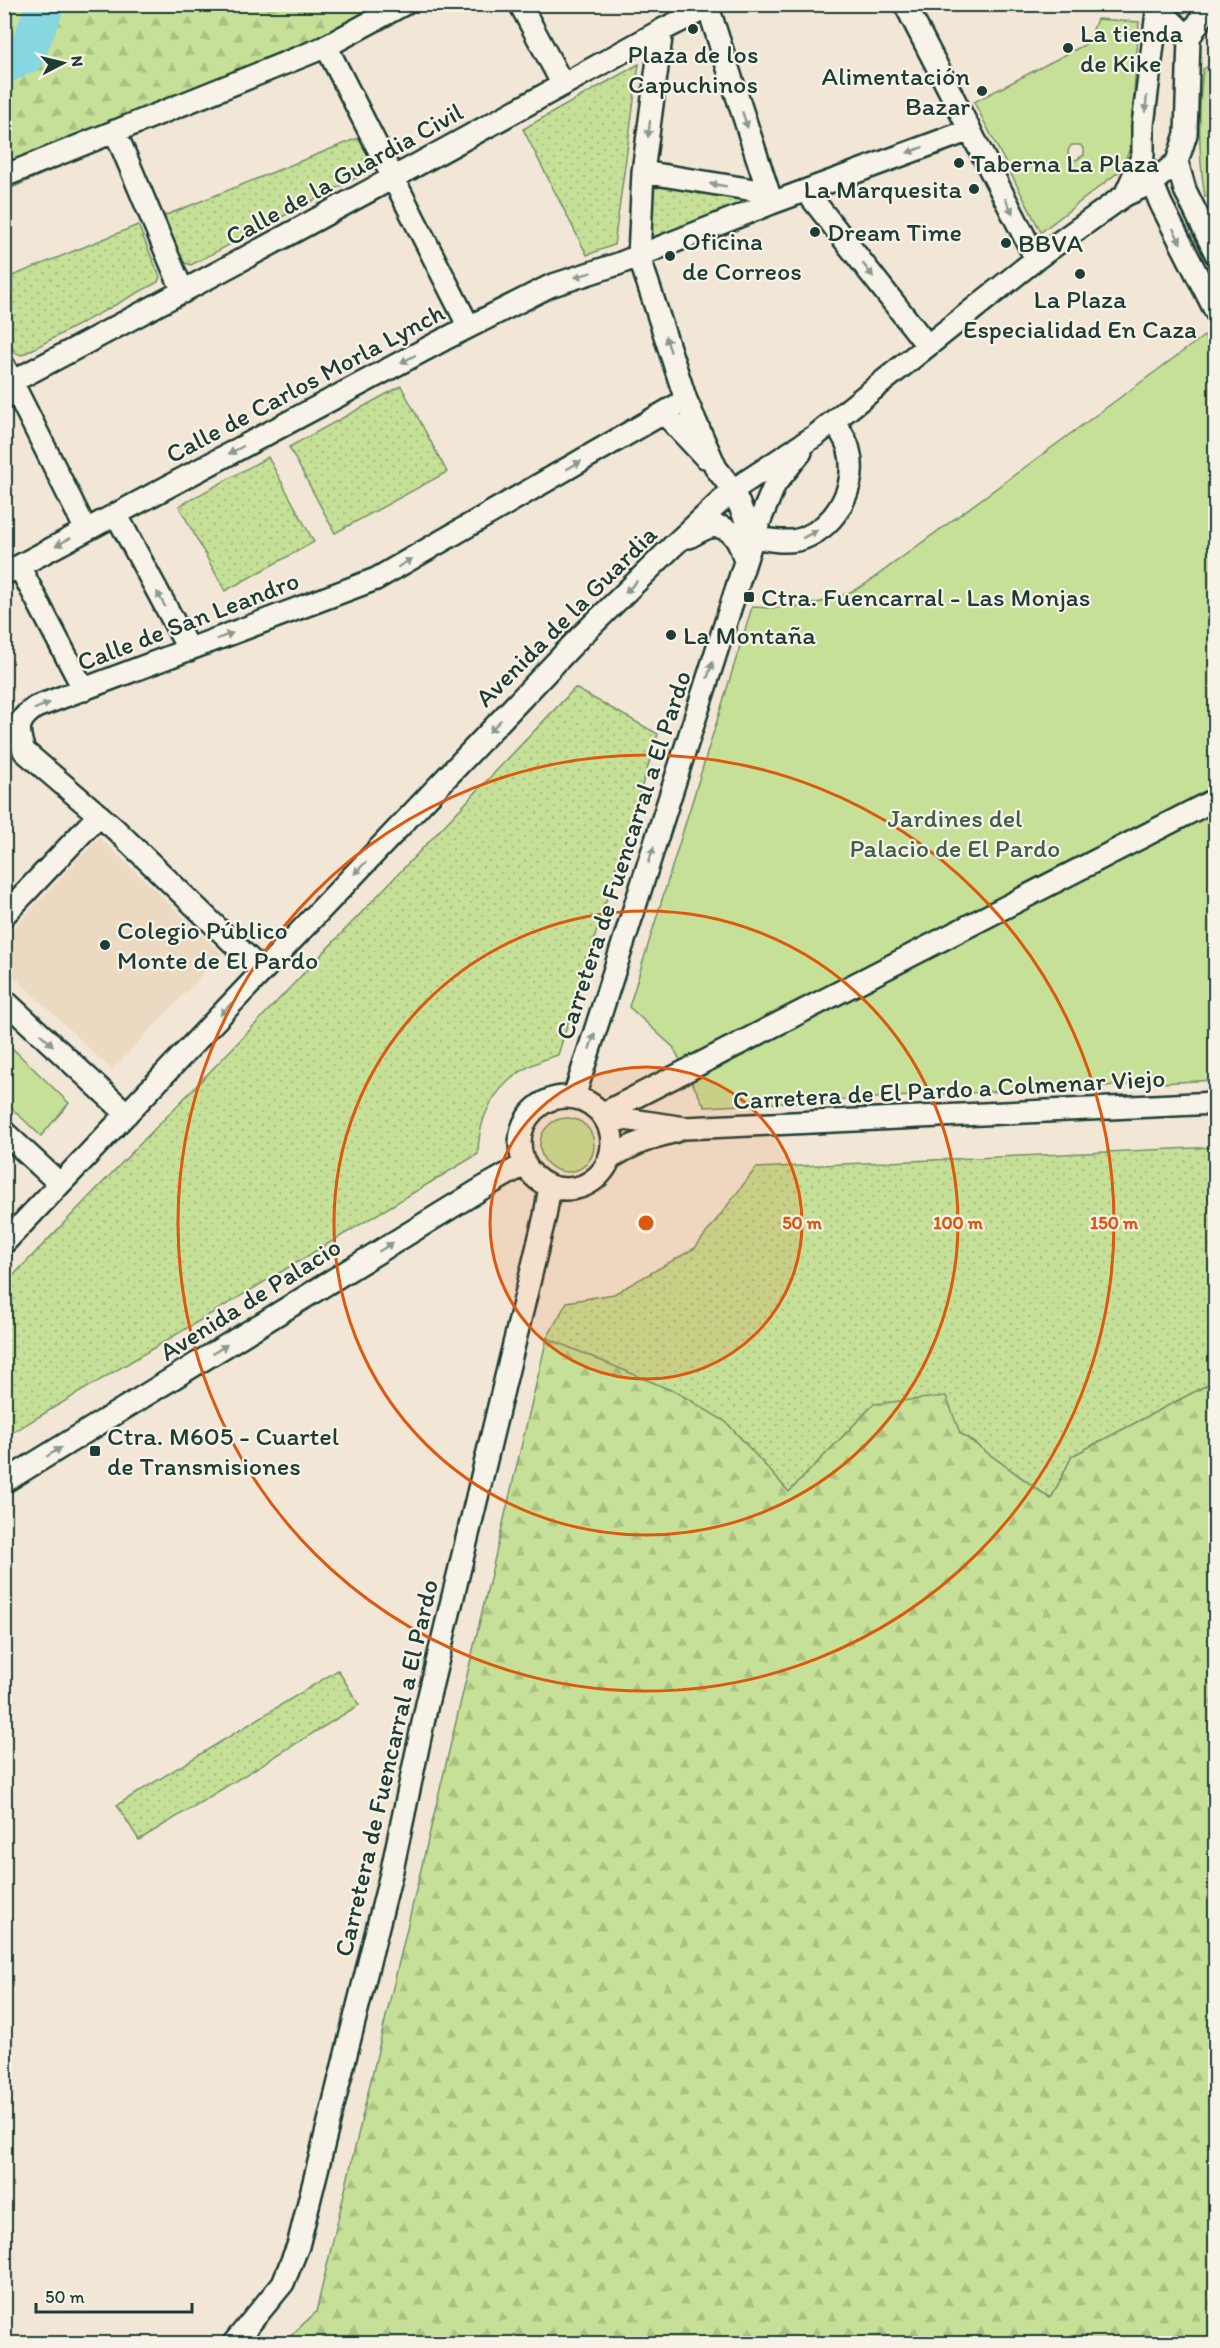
<svg xmlns="http://www.w3.org/2000/svg" width="1220" height="2348" viewBox="0 0 1220 2348" font-family="Itim,sans-serif">
<style>
.built{fill:#ecd9c1}
.grass{fill:url(#grass-dots);stroke:#728e66;stroke-width:1.5}
.forest{fill:url(#forest-firs);stroke:#728e66;stroke-width:1.5}
.garden{fill:#c6e097;stroke:#728e66;stroke-width:1.5;fill-rule:evenodd}
.lines{fill:none;stroke-linecap:round;stroke-linejoin:round}
.river{stroke:#87d7e3;stroke-width:38}
.minor-casing{stroke:#1f3d34;stroke-width:26}
.minor{stroke:#f7f3e8;stroke-width:21}
.oneway{fill:#8b988e}
.ring{fill:none;stroke:#de580e;stroke-width:3}
.poi-dot{fill:#1f3d34;stroke:#f7f3e8;stroke-width:2}
.labels{text-anchor:middle;dominant-baseline:central;stroke-width:4.5;stroke-linejoin:round;paint-order:stroke}
.poi-label{font-size:26px;fill:#1f3d34;stroke:#f7f3e8;text-anchor:start}
.street-label{font-size:26px;fill:#1f3d34;stroke:#f7f3e8}
.park-label{font-size:26px;fill:#405e48;stroke:#f7f3e8}
.centre{fill:#de580e;stroke:#f7f3e8;stroke-width:3}
.ring-label{font-size:18px;text-anchor:middle;font-weight:bold;fill:#de580e;stroke:#f7f3e8;stroke-width:4.5;stroke-linejoin:round;paint-order:stroke}
</style>
<defs>
<pattern id="grass-dots" width="8" height="8" patternUnits="userSpaceOnUse" patternTransform="scale(1.5)"><rect width="8" height="8" fill="#c6e097"/><path d="M2 2h.1M6 6h.1" fill="none" stroke="#aac183" stroke-width="1.8" stroke-linecap="round"/></pattern>
<pattern id="forest-firs" width="22" height="20" patternUnits="userSpaceOnUse" patternTransform="scale(1.5)"><rect width="22" height="20" fill="#c6e097"/><path d="M5 1l3.5 6h-7zM16 11l3.5 6h-7z" fill="#aac183"/></pattern>
</defs>
<rect width="100%" height="100%" fill="#f2e7d6"/>
<filter id="ink" filterUnits="userSpaceOnUse"><feTurbulence type="fractalNoise" baseFrequency=".0167" numOctaves="2"/><feDisplacementMap in="SourceGraphic" scale="12" xChannelSelector="R" yChannelSelector="G"/><feConvolveMatrix kernelMatrix="1 2 1 2 8 2 1 2 1" color-interpolation-filters="sRGB"/></filter>
<g filter="url(#ink)">
<!-- built -->
<path class="built" d="M99 837 222 954 112 1070 5 968V937Z"/>
<!-- grass -->
<path class="grass" d="M639 64 614 245 587 255 523 129Z
M358 138 373 164 371 170 191 265 182 262 164 216Z
M654 180 745 196 746 206 647 239Z
M138 225 160 277 158 282 22 355 15 353 5 334V279Z
M401 386 447 472 335 533 289 447Z
M268 457 314 542 225 591 179 506Z
M575 688 658 734 558 1055C509 1069 479 1101 478 1154L5 1437V1284L225 1056Z
M1215 1147V1381L1072 1456 1051 1499 960 1433 874 1404 789 1492 726 1422 547 1338 567 1302 614 1294 695 1248 756 1168Z
M338 1670 359 1705 139 1840 117 1805Z"/>
<!-- forest -->
<path class="forest" d="M5 4 419 5 5 191Z
M547 1338 678 1393 726 1422 789 1492 874 1404 946 1396 960 1433 1051 1499 1072 1456 1215 1381V2343H283L316 2312Z"/>
<!-- garden -->
<path class="garden" d="M1097 19 1139 22 1130 148 1121 170 1041 232 974 102 1088 43ZM1072 145H1080L1084 149V155L1076 160C1067 159 1066 150 1072 145Z
M1215 63V197L1213 193 1205 197C1198 153 1198 113 1203 69Z
M1204 336 1216 357 1215 1080 705 1107 673 1047 629 1007 752 607C792 610 829 605 864 585Z
M11 1047 69 1103 41 1136 5 1102V1055Z
M540 1145a27 27 0 1 1 54 0a27 27 0 1 1-54 0Z"/>
<g class="lines">
<!-- river -->
<path class="river" d="M4 65 26 55 46 4"/>
<!-- minor casing -->
<g class="minor-casing">
<path id="minor" d="M520 4 563 85
M707 4 772 203
M905 4 1036 259
M1154 4 1189 38
M662 30 643 172 639 256 686 400 716 468 733 490 753 537
M326 46 469 327
M115 131 183 292
M1177 162 1186 134 1189 38 1210 4
M1177 162 1185 190 1216 254
M1147 170 1161 204 1216 312
M643 172 754 190 772 203
M4 176 325 47 404 4
M806 191 927 345
M1125 195 1143 155V125L1158 4
M4 366 86 530
M4 386C225 270 444 151 662 30L708 7
M664 413 705 457
M116 514 189 650
M689 537C695 534 704 528 711 527 732 523 741 546 745 561
M753 537C769 540 789 544 804 538 838 524 858 485 849 450 847 440 839 429 834 421
M19 566 84 690
M4 574 443 340 550 286 618 264 772 203 970 130
M4 915 99 815
M262 971 115 829 24 751C17 730 16 720 36 707L376 579 686 400
M4 1000 127 1114
M520 1143a46 46 0 1 1 92 0a46 46 0 1 1-92 0Z
M574 1097 753 537 775 484 801 452
M602 1114 1216 799
M607 1122 625 1119 685 1128 1216 1103
M4 1132 60 1184
M609 1159C630 1145 651 1137 676 1131
M4 1243 579 638 673 546 733 490 815 436 1036 259 1125 195 1152 183 1177 162
M4 1482 481 1189 525 1164
M233 2344 283 2283 298 2246 392 1870 427 1704 545 1216 550 1186"/>
</g>
<!-- minor -->
<use href="#minor" class="minor"/>
</g>
<!-- one-way arrows -->
<defs><path id="oneway-solid" d="M-6-.8H1V-3.2L6.5 0L1 3.2V.8H-6Z" transform="scale(1.5)"/></defs>
<g class="oneway">
<use href="#oneway-solid" transform="translate(1146 104) rotate(96)"/>
<use href="#oneway-solid" transform="translate(745 120) rotate(72)"/>
<use href="#oneway-solid" transform="translate(649 129) rotate(97)"/>
<use href="#oneway-solid" transform="translate(915 150) rotate(160)"/>
<use href="#oneway-solid" transform="translate(718 185) rotate(-171)"/>
<use href="#oneway-solid" transform="translate(1009 206) rotate(63)"/>
<use href="#oneway-solid" transform="translate(1177 236) rotate(63)"/>
<use href="#oneway-solid" transform="translate(868 270) rotate(52)"/>
<use href="#oneway-solid" transform="translate(583 275) rotate(163)"/>
<use href="#oneway-solid" transform="translate(668 344) rotate(-108)"/>
<use href="#oneway-solid" transform="translate(408 359) rotate(152)"/>
<use href="#oneway-solid" transform="translate(236 450) rotate(152)"/>
<use href="#oneway-solid" transform="translate(574 465) rotate(-30)"/>
<use href="#oneway-solid" transform="translate(810 534) rotate(-29)"/>
<use href="#oneway-solid" transform="translate(63 542) rotate(152)"/>
<use href="#oneway-solid" transform="translate(405 563) rotate(-30)"/>
<use href="#oneway-solid" transform="translate(631 587) rotate(135)"/>
<use href="#oneway-solid" transform="translate(161 599) rotate(-118)"/>
<use href="#oneway-solid" transform="translate(225 636) rotate(-21)"/>
<use href="#oneway-solid" transform="translate(710 670) rotate(-72)"/>
<use href="#oneway-solid" transform="translate(42 706) rotate(-23)"/>
<use href="#oneway-solid" transform="translate(495 726) rotate(134)"/>
<use href="#oneway-solid" transform="translate(651 855) rotate(-72)"/>
<use href="#oneway-solid" transform="translate(360 868) rotate(134)"/>
<use href="#oneway-solid" transform="translate(226 1009) rotate(134)"/>
<use href="#oneway-solid" transform="translate(47 1040) rotate(43)"/>
<use href="#oneway-solid" transform="translate(592 1041) rotate(-72)"/>
<use href="#oneway-solid" transform="translate(386 1247) rotate(-32)"/>
<use href="#oneway-solid" transform="translate(220 1349) rotate(-32)"/>
<use href="#oneway-solid" transform="translate(54 1452) rotate(-32)"/>
</g>
</g>
<!-- distance rings -->
<circle cx="646" cy="1223" r="156" fill="#de580e" fill-opacity=".12"/>
<g class="ring">
<circle cx="646" cy="1223" r="156"/>
<circle cx="646" cy="1223" r="312"/>
<circle cx="646" cy="1223" r="468"/>
</g>
<!-- markers -->
<g class="poi-dot">
<circle cx="693" cy="29" r="6"/>
<circle cx="1068" cy="48" r="6"/>
<circle cx="982" cy="91" r="6"/>
<circle cx="959" cy="163" r="6"/>
<circle cx="974" cy="189" r="6"/>
<circle cx="815" cy="232" r="6"/>
<circle cx="1006" cy="243" r="6"/>
<circle cx="670" cy="256" r="6"/>
<circle cx="1080" cy="274" r="6"/>
<rect x="743" y="591" width="12" height="12" rx="3"/>
<circle cx="671" cy="635" r="6"/>
<circle cx="105" cy="945" r="6"/>
<rect x="89" y="1445" width="12" height="12" rx="3"/>
</g>
<g class="labels">
<!-- poi labels -->
<g class="poi-label">
<text x="1080" y="33">La tienda<tspan x="1080" dy="30">de Kike</tspan></text>
<text x="693" y="54" text-anchor="middle">Plaza de los<tspan x="693" dy="30">Capuchinos</tspan></text>
<text x="970" y="76" text-anchor="end">Alimentación<tspan x="970" dy="30">Bazar</tspan></text>
<text x="971" y="163">Taberna La Plaza</text>
<text x="962" y="189" text-anchor="end">La Marquesita</text>
<text x="827" y="232">Dream Time</text>
<text x="682" y="241">Oficina<tspan x="682" dy="30">de Correos</tspan></text>
<text x="1018" y="243">BBVA</text>
<text x="1080" y="299" text-anchor="middle">La Plaza<tspan x="1080" dy="30">Especialidad En Caza</tspan></text>
<text x="761" y="597">Ctra. Fuencarral - Las Monjas</text>
<text x="683" y="635">La Montaña</text>
<text x="117" y="930">Colegio Público<tspan x="117" dy="30">Monte de El Pardo</tspan></text>
<text x="107" y="1436">Ctra. M605 - Cuartel<tspan x="107" dy="30">de Transmisiones</tspan></text>
</g>
<!-- street labels -->
<g class="street-label">
<text transform="translate(344 174) rotate(-29)">Calle de la Guardia Civil</text>
<text transform="translate(305 383) rotate(-28)">Calle de Carlos Morla Lynch</text>
<text transform="translate(566 616) rotate(-45)">Avenida de la Guardia</text>
<text transform="translate(188 621) rotate(-21)">Calle de San Leandro</text>
<text transform="translate(623 855) rotate(-72)">Carretera de Fuencarral a El Pardo</text>
<text transform="translate(949 1089) rotate(-3)">Carretera de El Pardo a Colmenar Viejo</text>
<text transform="translate(250 1299) rotate(-32)">Avenida de Palacio</text>
<text transform="translate(386 1768) rotate(-77)">Carretera de Fuencarral a El Pardo</text>
</g>
<!-- park labels -->
<g class="park-label">
<text x="955" y="818">Jardines del<tspan x="955" dy="30">Palacio de El Pardo</tspan></text>
</g>
</g>
<circle cx="646" cy="1223" r="9" class="centre"/>
<g class="ring-label">
<text x="802" y="1229">50 m</text>
<text x="958" y="1229">100 m</text>
<text x="1114" y="1229">150 m</text>
</g>
<!-- margin -->
<rect width="1220" height="2348" fill="none" stroke="#f7f3e8" stroke-width="24"/>
<rect x="12" y="12" width="1196" height="2324" fill="none" stroke="#1f3d34" stroke-width="2" filter="url(#ink)"/>
<!-- north arrow -->
<g transform="translate(63 63) rotate(83)" stroke="#f7f3e8" stroke-width="4.5" paint-order="stroke">
<path d="M0-4.5L10 22L0 15L-10 22Z" fill="#1f3d34"/>
<text y="-9" font-size="16" font-weight="bold" text-anchor="middle" fill="#1f3d34">N</text>
</g>
<!-- scale -->
<path d="M36 2303v9h156v-9" fill="none" stroke="#1f3d34" stroke-width="3"/>
<text x="45" y="2303" font-size="18" fill="#1f3d34" stroke="#f7f3e8" stroke-width="4.5" paint-order="stroke">50 m</text>
</svg>
